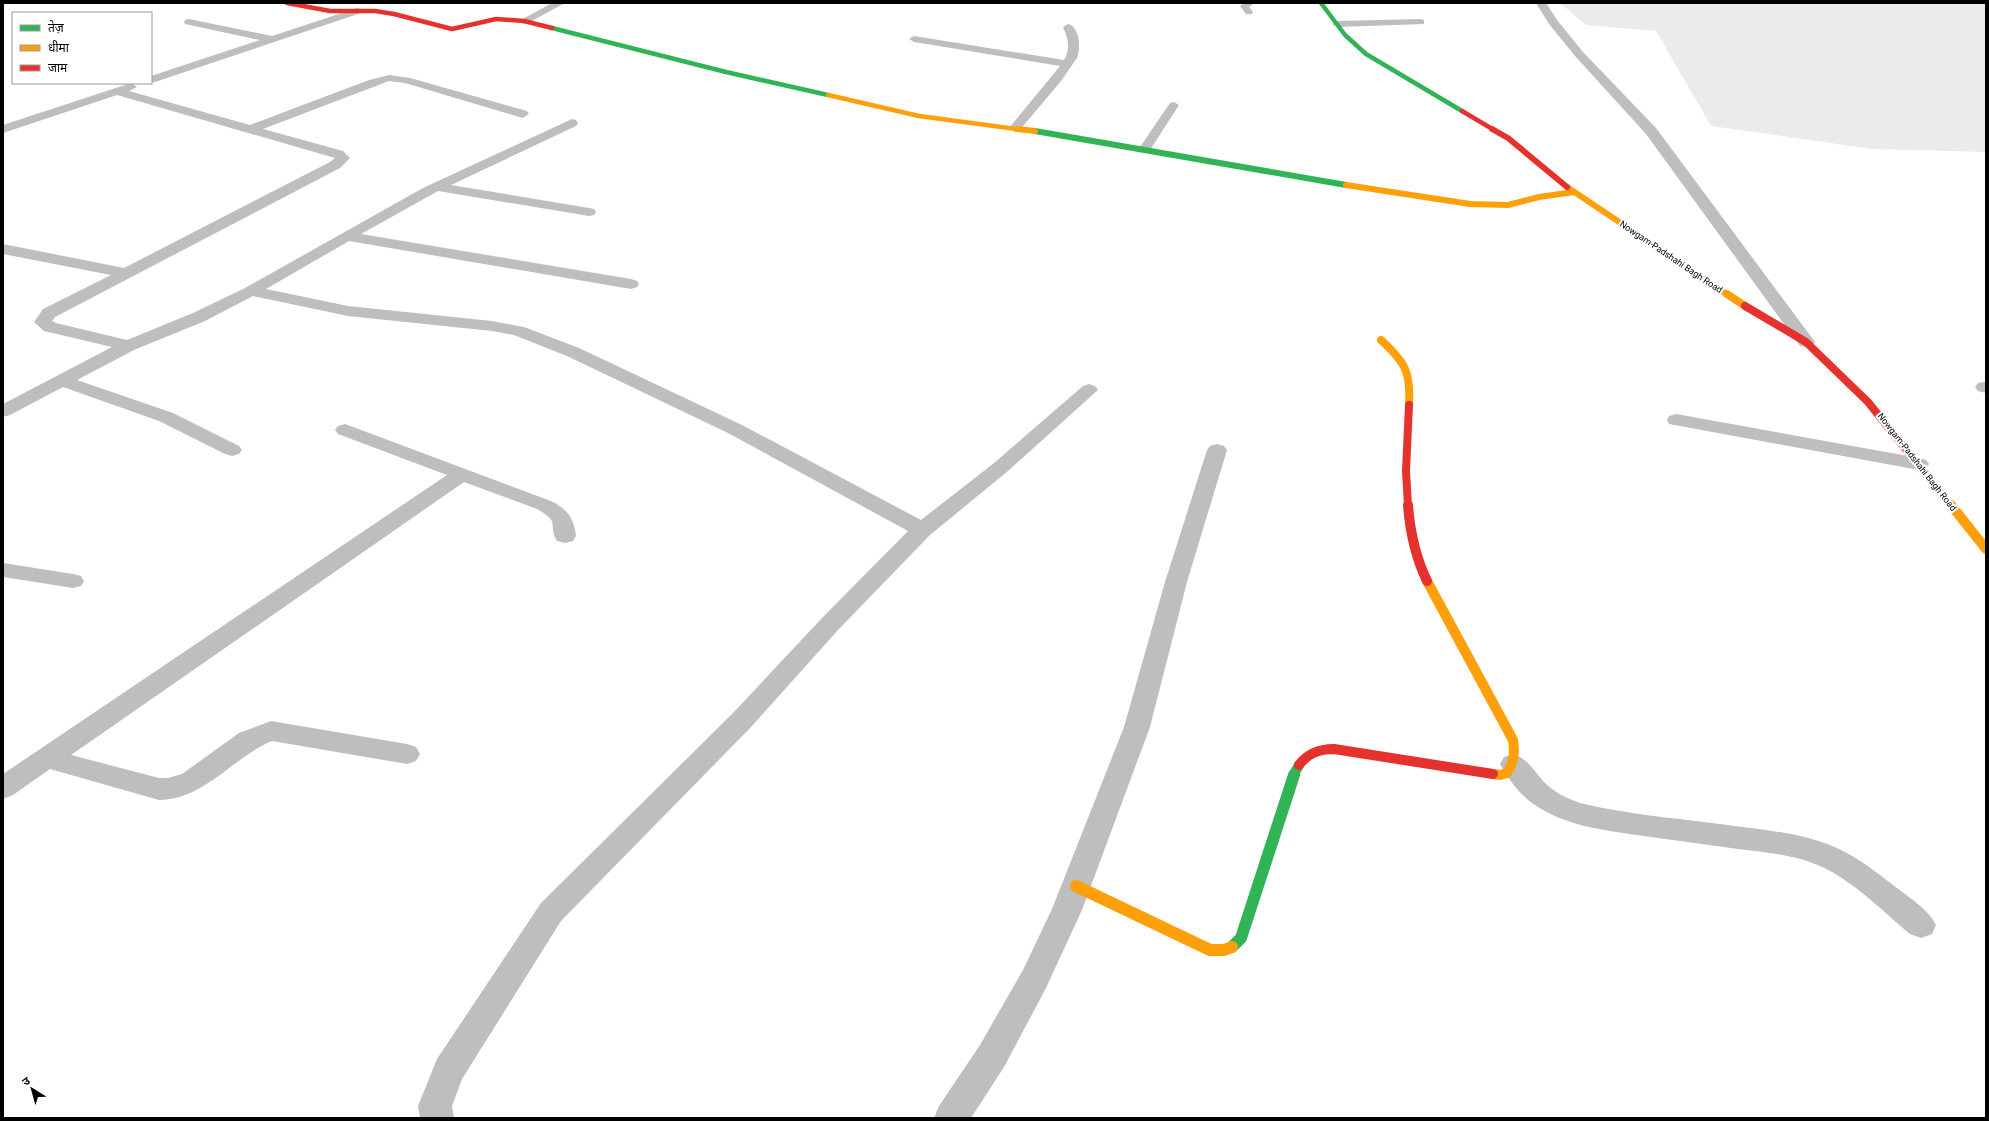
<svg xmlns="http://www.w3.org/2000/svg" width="1989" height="1121" viewBox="0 0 1989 1121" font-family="Roboto,'Noto Sans Devanagari',sans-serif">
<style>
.green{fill:#ebebeb}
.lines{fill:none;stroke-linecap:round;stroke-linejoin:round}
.lane{fill:#bebebe;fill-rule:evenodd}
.street{fill:#bebebe;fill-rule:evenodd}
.fast-far3{stroke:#30b455;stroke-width:4.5}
.fast-far2{stroke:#30b455;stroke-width:6}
.fast-far1{stroke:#30b455;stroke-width:10}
.fast{stroke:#30b455;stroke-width:12}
.slow-far4{stroke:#ff9f0a;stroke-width:4.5}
.slow-far3{stroke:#ff9f0a;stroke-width:6}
.slow-far2{stroke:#ff9f0a;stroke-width:8}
.slow-far1{stroke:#ff9f0a;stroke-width:10}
.slow{stroke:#ff9f0a;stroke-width:12}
.jam-far3{stroke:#e5322d;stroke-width:4.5}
.jam-far2{stroke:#e5322d;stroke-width:6}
.jam-far1{stroke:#e5322d;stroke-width:8}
.jam{stroke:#e5322d;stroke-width:10}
.labels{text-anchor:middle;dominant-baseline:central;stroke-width:4;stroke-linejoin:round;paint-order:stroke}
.far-street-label{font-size:9px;fill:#000;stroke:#fff}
</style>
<rect width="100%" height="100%" fill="#fff"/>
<!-- green -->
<path class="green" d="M1560 3H1986V152L1872 149 1711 126 1656 31 1586 25Z"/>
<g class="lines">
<!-- lane -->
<path class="lane" d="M1244 3H1255L1249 7 1253 12 1252 14H1246L1240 6Z
M1421 19 1424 20V24L1337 27 1332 24 1337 21Z
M1174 102 1179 105 1150 150 1148 152H1140L1138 150 1170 103Z"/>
<!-- street -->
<path class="street" d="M552 3H565L528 23 524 24 519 21Z
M1536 3H1546L1557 20 1583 52 1656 128 1812 338 1815 342 1812 346 1806 347 1800 346 1646 134 1575 56 1549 24Z
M357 8 361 9 362 11 361 13 155 82 149 83H151V76L260 40 185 24 184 22 185 20 189 19 272 36Z
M1068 24C1080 27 1081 48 1077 58L1061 81 1019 131 1015 132 1009 128 1060 66 914 42 909 39 914 36 1064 60C1071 49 1068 38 1063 27Z
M389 75 410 78 527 111 529 114 523 118 405 83 389 81 263 129 343 151 350 158 340 168 55 317 52 321 56 323 127 340 193 313 245 288 423 188 572 119 576 120 578 123 576 126 451 185 589 208 594 209 596 212 594 215 589 216 438 191 361 234 631 279 637 281 639 284 637 287 631 289 349 241 266 289 348 306 492 321 524 327 579 348 742 425 921 520 994 463 1083 386 1089 384 1095 386 1098 390 1008 471 930 535 838 630 752 726 561 921 462 1079 452 1106 454 1118H420L418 1106 437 1059 541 903 734 712 822 618 908 531 728 433 567 356 514 335 492 331 348 316 253 296 205 321 134 350 77 380 173 413 239 446 242 450 239 454 232 456 225 454 159 421 63 387 10 415 3 417V404L112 347 44 331 34 322 43 309 111 275 3 254V244L124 268 330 162 335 158 117 95 3 133V125L131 83 137 87 129 91 250 125 369 80Z
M1984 382H1986V393L1978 391 1975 387 1978 383Z
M1676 414 1919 458 1926 460 1929 464 1926 468 1919 470 1669 424 1667 420 1669 416Z
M345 424 551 501C567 509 574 518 576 536L573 541 565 543 557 541C547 524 562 523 537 509L464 482 71 755 159 778H168L182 774 239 733 271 721 407 744 416 747 420 754 416 761 407 764 272 741C233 757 204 800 159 800L50 769 13 795 3 799V774L447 475 338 434 335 430 338 426Z
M1217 444 1224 446 1227 450 1187 582 1150 727 1082 910 1045 990 1004 1067 971 1118H934L939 1106 980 1045 1023 970 1052 909 1124 727 1165 582 1207 450 1210 446Z
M3 563 73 574 81 576 84 581 81 586 73 588 3 577Z
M1513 754C1527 758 1534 771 1544 782 1552 791 1568 799 1580 803 1633 816 1689 819 1742 827 1775 831 1809 835 1839 849 1860 859 1879 874 1897 888 1911 899 1928 909 1936 925L1932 934 1921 938 1910 934C1880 909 1848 875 1810 862 1787 854 1762 852 1738 849 1704 844 1670 840 1636 835 1602 830 1564 825 1535 805 1521 796 1508 779 1500 764L1504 757Z"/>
<!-- fast-far3 -->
<path class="fast-far3" d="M1321 3 1345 35 1366 54 1462 111
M552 28 726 72 828 95"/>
<!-- fast-far2 -->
<path class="fast-far2" d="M1035 131 1346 185"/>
<!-- fast-far1 -->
<path class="fast-far1" d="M1293 776 1299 765"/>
<!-- fast -->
<path class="fast" d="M1232 947 1241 938 1294 775"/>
<!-- slow-far4 -->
<path class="slow-far4" d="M828 95 919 116 1024 130"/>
<!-- slow-far3 -->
<path class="slow-far3" d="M1017 129 1035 131
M1346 185 1470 204 1508 205 1539 197 1574 192
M1567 187 1728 295"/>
<!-- slow-far2 -->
<path class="slow-far2" d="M1727 294 1745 306
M1381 340C1405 362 1411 372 1409 405
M1908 452 1951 506"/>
<!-- slow-far1 -->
<path class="slow-far1" d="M1951 505 1986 549
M1427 581 1513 740C1515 753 1514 762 1507 773L1500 775 1493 774"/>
<!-- slow -->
<path class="slow" d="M1076 886 1210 950H1224L1232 947"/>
<!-- jam-far3 -->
<path class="jam-far3" d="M287 3 330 11H375L394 14 452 29 496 19 524 21 552 28
M1462 111 1494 130"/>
<!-- jam-far2 -->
<path class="jam-far2" d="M1492 129 1508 138 1567 187"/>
<!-- jam-far1 -->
<path class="jam-far1" d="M1745 306 1806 342 1868 402 1908 452
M1408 506 1406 471 1409 405"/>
<!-- jam -->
<path class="jam" d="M1408 505C1410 532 1415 556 1427 581
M1299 765C1308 753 1319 749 1334 749L1493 774"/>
</g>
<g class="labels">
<!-- far-street labels -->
<g class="far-street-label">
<text transform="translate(1671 257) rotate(34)">Nowgam-Padshahi Bagh Road</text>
<text transform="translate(1917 462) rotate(52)">Nowgam-Padshahi Bagh Road</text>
</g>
</g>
<!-- border -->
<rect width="1989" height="1121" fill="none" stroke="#000000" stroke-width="8"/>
<!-- legend -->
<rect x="12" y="12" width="140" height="72" fill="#ffffff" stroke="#999999"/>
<rect x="20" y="25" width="20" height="6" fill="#30b455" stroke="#999999"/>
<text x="48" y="32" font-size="12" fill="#000000">तेज़</text>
<rect x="20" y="45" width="20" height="6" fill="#ff9f0a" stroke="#999999"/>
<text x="48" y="52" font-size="12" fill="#000000">धीमा</text>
<rect x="20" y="65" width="20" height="6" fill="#e5322d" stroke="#999999"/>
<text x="48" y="72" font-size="12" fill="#000000">जाम</text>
<!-- north arrow -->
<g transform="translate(32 1089) rotate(323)" stroke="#ffffff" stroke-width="3" paint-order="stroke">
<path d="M0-3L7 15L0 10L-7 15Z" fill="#000000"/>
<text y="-6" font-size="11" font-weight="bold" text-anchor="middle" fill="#000000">उ</text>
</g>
</svg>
